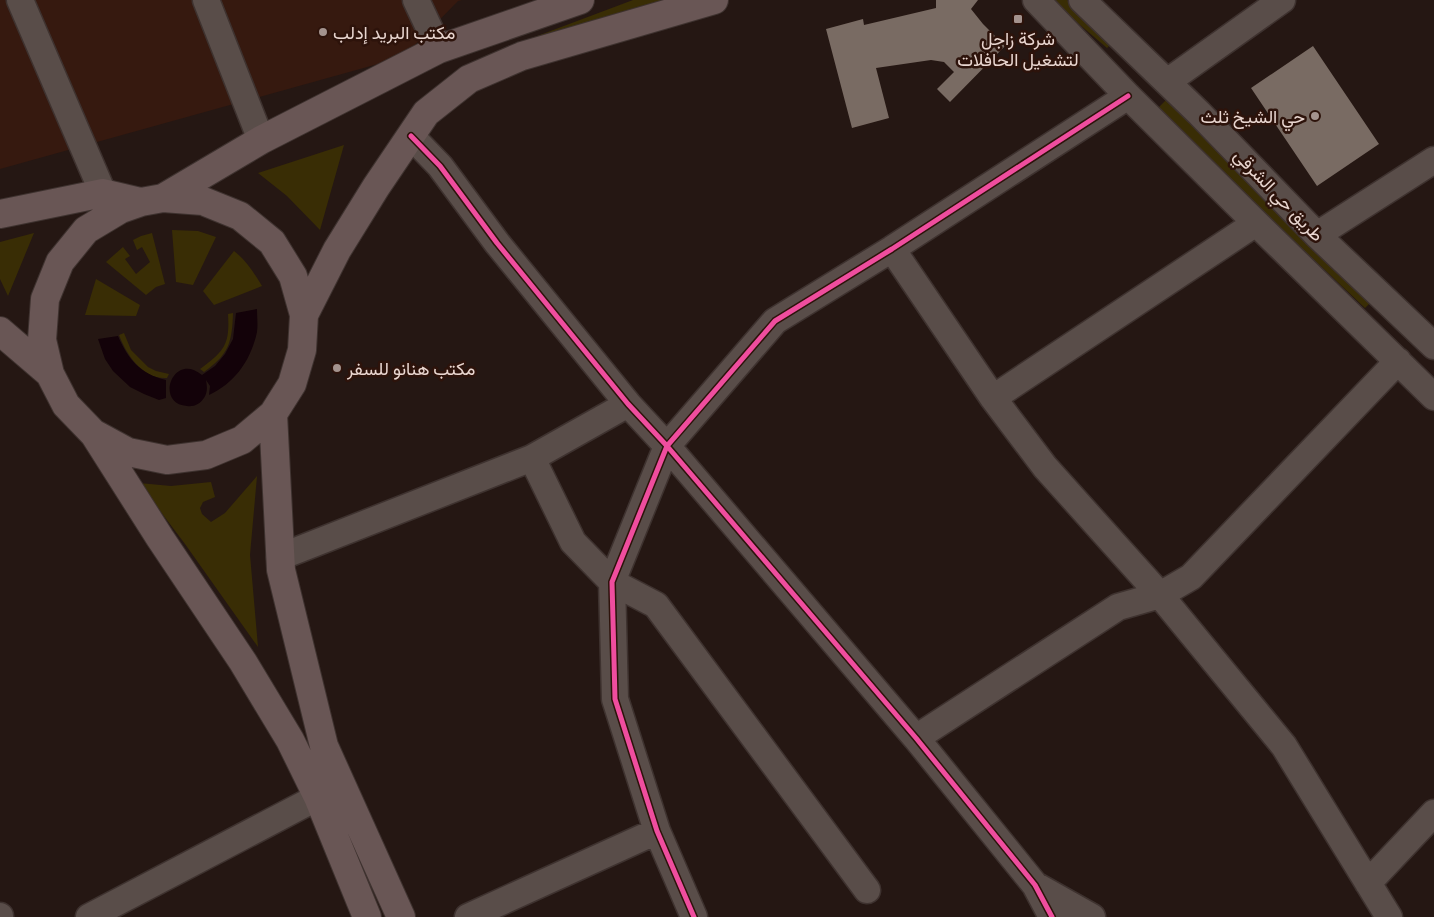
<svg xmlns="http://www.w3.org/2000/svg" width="1434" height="917" viewBox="0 0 1434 917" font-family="'Titillium Web',Vazirmatn,sans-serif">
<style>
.built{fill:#36190f}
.green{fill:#392d05}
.water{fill:#130209}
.building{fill:#796b63}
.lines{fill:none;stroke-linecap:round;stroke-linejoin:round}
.minor-casing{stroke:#3e322f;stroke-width:29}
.major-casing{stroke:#3e322f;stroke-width:30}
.minor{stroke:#594d49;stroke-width:26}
.major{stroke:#695655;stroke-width:28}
.cycleway-casing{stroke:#2d130b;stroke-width:8}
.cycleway{stroke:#ef4d9e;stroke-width:5}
.poi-dot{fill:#a4938e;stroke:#2d130b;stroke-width:2}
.labels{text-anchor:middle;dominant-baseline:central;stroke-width:5;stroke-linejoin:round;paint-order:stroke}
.poi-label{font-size:18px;fill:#e9d6d0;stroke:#2d130b;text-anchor:start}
.street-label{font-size:18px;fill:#e9d6d0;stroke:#2d130b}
</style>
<rect width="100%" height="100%" fill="#251713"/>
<!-- built -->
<path class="built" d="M0 0H462L458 1 403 57 0 169Z"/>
<!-- green -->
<path class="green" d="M633 0H674L505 48Z
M1053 0H1067L1110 45 1107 48 1052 1Z
M1167 99 1371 302 1365 308 1156 110Z
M344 145 320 230 287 196 258 173Z
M172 230 198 231 216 237 193 285 176 282Z
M34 233 8 296 0 279V242Z
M152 233 165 284 156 287 146 295 106 262 123 247 130 256 125 259 136 274 150 262 142 247 137 250 133 240 141 236Z
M234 251C246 260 254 273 262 286L214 305 203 291Z
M96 279 140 305 136 316 85 315Z
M233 313C232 343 229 354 204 372L200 369C224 351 230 345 228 314Z
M124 333 131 350 148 367 156 371 169 374 167 378C143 380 126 354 119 335Z
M257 476 250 555 258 647 185 544 139 483 171 486 211 482 215 497 203 502 200 508 202 514 211 522 225 513Z"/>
<!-- water -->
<path class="water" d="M257 309C257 316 258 325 257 332 251 360 235 383 209 395L210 386 206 380C207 386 208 392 204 398 200 404 194 407 187 406 154 404 173 351 202 375L215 366 225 354 233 339 236 313Z
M118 336C128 359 140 374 166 380V398L159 400 144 394 130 387 113 371 105 359 98 339Z"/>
<!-- building -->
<path class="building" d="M936 0H978L971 9 983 24 1005 46 950 102 937 89 954 72 944 62 931 60 876 68 889 118 852 128 826 29 863 19 864 25 936 8Z
M1313 46 1379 144 1317 186 1251 88Z"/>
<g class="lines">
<!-- minor casing -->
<g class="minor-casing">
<path id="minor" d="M20 0 103 193
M206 0 261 140
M416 0 439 49
M1036 0 1128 96 1256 223 1434 397
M1082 0 1199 113 1317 235 1434 346
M1167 82 1282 0
M411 136 440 166 497 243 628 404 667 446 916 738 1035 885 1052 917
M1317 235 1434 160
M892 249 993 398 1045 467 1160 595 1284 746 1389 917
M993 398 1256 223
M532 458 573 542 612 582 656 605 867 890
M280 557 532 458 628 404
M916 738 1118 607 1160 595 1191 577 1398 361
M1368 883 1434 813
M1035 885 1092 917
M0 916V917
M89 917 318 797
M468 917 657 831
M694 917 657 831 615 699 612 582 667 446 775 321 892 249 1128 96"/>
</g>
<!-- major casing -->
<g class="major-casing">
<path id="major" d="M163 198 261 140 439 49 580 0
M0 214 103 193 141 202 163 198 203 201 240 216 272 242 293 276 304 315 302 350 292 384 273 414 242 440 206 455 167 460 128 452 93 433 66 405 50 374 42 340 45 299 60 262 86 230 121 209 141 202
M304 315 337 250 376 187 426 113 469 79 522 56 714 0
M0 331 50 374
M273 414 281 570 324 746 401 917
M94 434 160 538 243 662 290 740 318 797 367 917"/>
</g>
<!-- minor -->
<use href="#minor" class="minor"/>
<!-- major -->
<use href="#major" class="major"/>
<!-- cycleway casing -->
<g class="cycleway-casing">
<path id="cycleway" d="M411 136 440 166 497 243 628 404 667 446 916 738 1035 885 1052 917
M694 917 657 831 615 699 612 582 667 446 775 321 892 249 1128 96"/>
</g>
<!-- cycleway -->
<use href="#cycleway" class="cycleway"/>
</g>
<!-- markers -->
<g class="poi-dot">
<rect x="1013" y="14" width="10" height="10" rx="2.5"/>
<circle cx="323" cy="32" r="5"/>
<circle cx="1315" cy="116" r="5"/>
<circle cx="337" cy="368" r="5"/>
</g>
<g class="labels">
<!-- poi labels -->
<g class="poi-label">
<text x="333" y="32">مكتب البريد إدلب</text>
<text x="1018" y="38" text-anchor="middle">شركة زاجل<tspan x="1018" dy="21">لتشغيل الحافلات</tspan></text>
<text x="1305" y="116" text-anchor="end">حي الشيخ ثلث</text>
<text x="347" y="368">مكتب هنانو للسفر</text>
</g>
<!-- street labels -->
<g class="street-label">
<text transform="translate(1279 195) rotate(46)">طريق حي الشرقي</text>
</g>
</g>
</svg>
